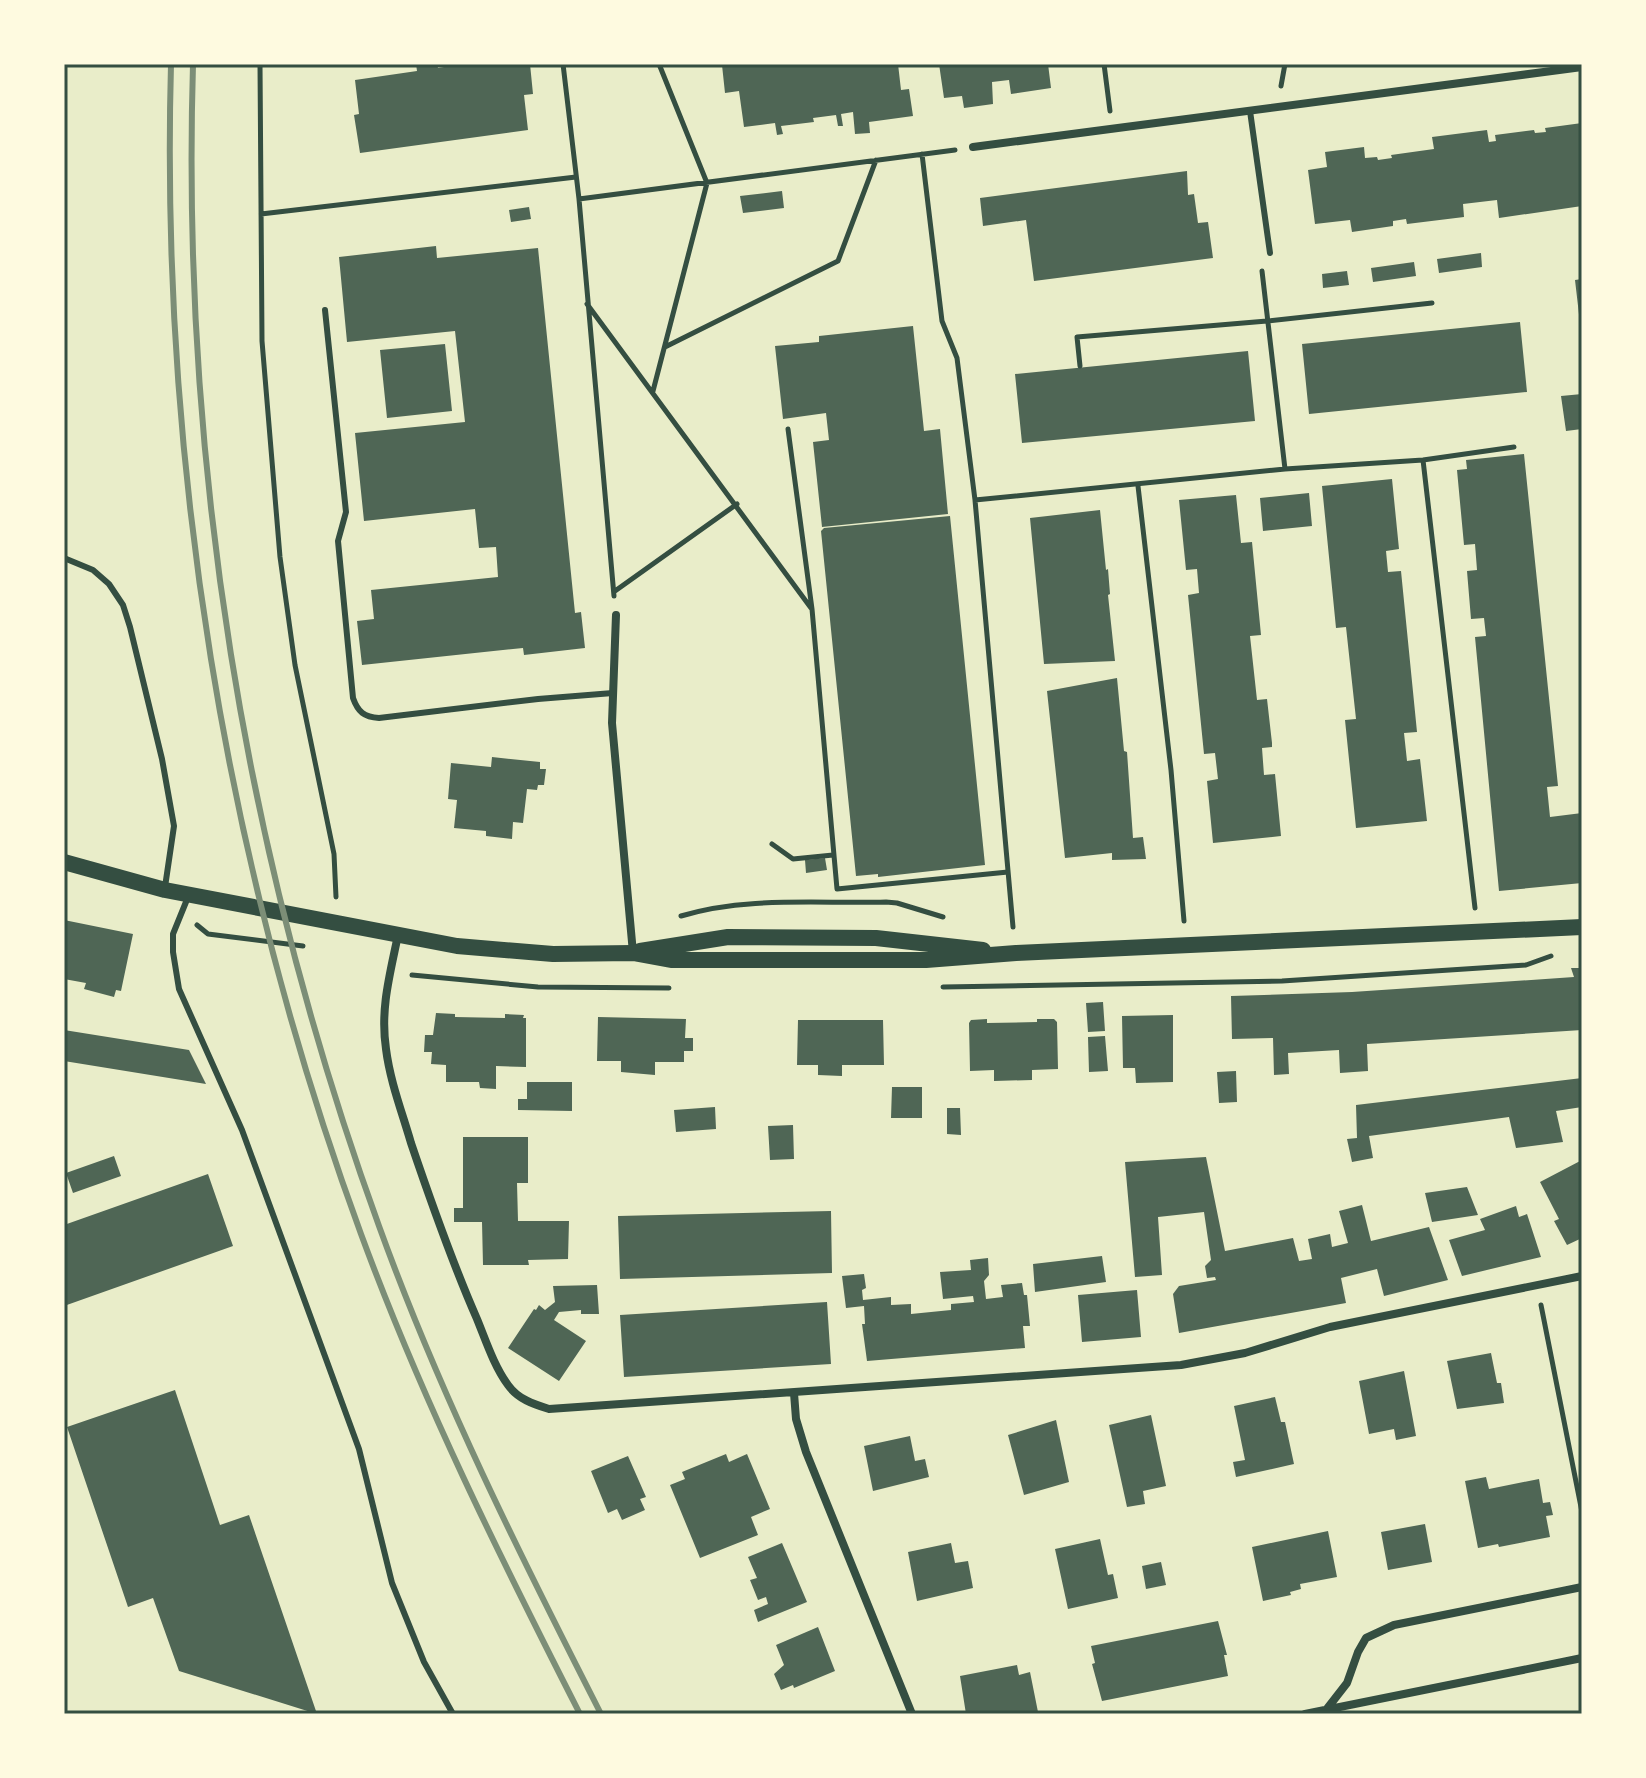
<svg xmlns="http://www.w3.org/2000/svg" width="1646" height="1778" viewBox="0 0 1646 1778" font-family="'Times New Roman',serif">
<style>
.building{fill:#4f6655}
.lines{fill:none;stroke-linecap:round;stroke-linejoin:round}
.path{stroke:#344e41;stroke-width:5}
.service{stroke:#344e41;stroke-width:6}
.minor{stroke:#344e41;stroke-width:8}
.secondary{stroke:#344e41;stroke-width:16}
.rail{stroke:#7c8e77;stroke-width:6}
.neatline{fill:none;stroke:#344e41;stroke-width:3}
</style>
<rect width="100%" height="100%" fill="#e9edc9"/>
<!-- building -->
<path class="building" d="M416 64H437L438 68 444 67 443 64H530L533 94 524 95 528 130 360 153 354 115 359 114 355 80 417 71Z
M732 64H898L901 90 909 89 913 116 869 122 870 133 855 134 853 112 841 114 843 126H838L836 115 813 118 814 122 781 126 783 134 777 135 775 123 744 127 739 91 725 93 722 65Z
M939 64H1048L1051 88 1011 94 1009 80 992 82 993 104 964 108 962 96 944 98Z
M1582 123V206L1499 218 1497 200 1463 204 1464 217 1407 224 1406 219 1393 221V226L1352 232 1350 220 1315 224 1308 170 1327 167 1325 152 1364 147 1365 158 1377 157 1378 160 1392 158 1391 155 1434 149 1432 137 1487 130 1489 142 1496 141 1495 135 1534 130 1535 133 1546 132 1545 128Z
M1187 171 1188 195 1194 194 1198 223 1208 222 1213 258 1034 281 1026 220 983 226 980 198Z
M782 191 784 208 743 213 740 196Z
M529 207 531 219 511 222 509 210Z
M436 246 437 258 538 248 575 613 581 612 585 648 524 655 523 648 362 665 357 621 374 619 371 590 498 577 496 547 479 548 475 509 364 521 355 433 465 422 455 331 347 342 339 257Z
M1481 253 1482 267 1439 273 1437 259Z
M1414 262 1416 276 1373 282 1371 268Z
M1347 271 1349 285 1323 288 1322 274Z
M1582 279V322L1580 323 1575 280Z
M1520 322 1527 392 1309 414 1302 344Z
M913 326 924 431 940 429 948 514 822 527 813 442 829 440 826 413 783 419 775 346 819 342V336Z
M445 344 452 411 387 418 380 350Z
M1248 351 1255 421 1022 443 1015 374Z
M1582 394V429L1566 431 1561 396Z
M1524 454 1558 786 1547 787 1550 817 1582 813V883L1499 891 1475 637 1486 636 1484 618 1471 619 1467 571 1477 570 1475 544 1464 545 1457 470 1467 469 1466 460Z
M1392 479 1399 549 1386 551 1388 572 1401 571 1417 732 1404 733 1407 761 1420 759 1427 821 1356 828 1345 720 1356 719 1346 627 1336 628 1322 486Z
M1309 493 1312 526 1263 531 1260 498Z
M1236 495 1241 543 1252 542 1261 635 1250 636 1257 700 1267 699 1272 743V747L1262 748 1264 775 1275 774 1281 836 1213 843 1207 781 1218 779 1215 753 1204 754 1188 595 1199 593 1197 569 1186 570 1179 500Z
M1100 510 1106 570 1108 569 1110 594 1108 595 1115 661 1044 664 1030 518Z
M950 516 985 865 878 877V874L856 876 821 531 824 528Z
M1117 678 1124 751 1127 752 1133 838 1143 837 1146 859 1112 860V853L1065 858 1047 691Z
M492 757 540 762V769H546L544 785H538L537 790 527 789 523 823 513 822 512 839 486 836V831L454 828 457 800 448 799 451 763 491 767Z
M825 858 827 870 806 873 805 860Z
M64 920 133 934 121 991 116 990 114 997 84 989 86 983 64 979Z
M1571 968H1582V1030L1367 1044 1368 1071 1340 1073 1339 1050 1288 1053 1289 1074 1274 1075 1273 1038 1232 1039 1231 996 1352 992 1574 977Z
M1103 1002 1105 1031 1088 1032 1086 1003Z
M436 1013 455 1014V1017L505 1018V1014L524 1015 523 1018H526V1067L496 1066V1089L480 1088 479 1082H446V1065L431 1064 432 1052H424L425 1035H433Z
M1173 1015V1082L1136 1083 1135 1068H1123L1122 1016Z
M598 1017 686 1019 685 1038H693V1051H684V1062H655V1075L621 1072V1061H597Z
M987 1019V1023L1037 1022V1019H1054L1057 1022 1058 1069 1032 1070V1080L994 1081V1070L970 1071 969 1023 971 1020Z
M798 1020H883L884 1065H842V1076L818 1075V1065H797Z
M64 1030 189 1050 206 1084 64 1061Z
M1105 1036 1108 1071 1089 1072 1088 1037Z
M1236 1071 1237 1102 1219 1103 1217 1072Z
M1582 1078V1107L1556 1111 1563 1142 1516 1148 1509 1117 1369 1136 1373 1158 1352 1162 1347 1139 1357 1138 1356 1105Z
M527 1082H572V1111L518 1110V1099H527Z
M892 1087H922V1118H891Z
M715 1107 716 1129 676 1132 674 1110Z
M947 1108H960L961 1135 947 1134Z
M793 1125 794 1159 770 1160 768 1126Z
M463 1137H528V1183H517L518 1221H569L568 1259 528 1260 529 1265H483L482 1222H454V1208H463Z
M114 1156 121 1176 73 1193 66 1173Z
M1206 1157 1225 1251 1293 1238 1299 1261 1312 1259 1308 1239 1330 1234 1332 1247 1348 1243 1339 1211 1362 1205 1371 1241 1429 1227 1448 1280 1384 1296 1377 1269 1341 1278 1346 1303 1179 1333 1173 1294 1179 1286 1216 1280 1215 1277 1207 1278 1205 1266 1211 1260 1204 1212 1158 1217 1162 1275 1135 1277 1125 1162Z
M1582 1160V1238L1567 1245 1554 1221 1559 1219 1540 1182Z
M208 1174 233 1246 64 1306V1225Z
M1467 1187 1478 1215 1432 1222 1425 1193Z
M1516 1206 1519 1217 1527 1214 1541 1257 1462 1276 1449 1240 1485 1230 1480 1219Z
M831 1211 832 1273 620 1279 618 1216Z
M1102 1256 1106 1282 1035 1292 1033 1264Z
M988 1258 989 1275 984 1281 986 1299 1003 1297 1001 1285 1022 1283 1024 1295H1027L1030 1326H1023L1025 1348 867 1361 862 1324H865L864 1306 846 1308 842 1276 864 1274 866 1288 862 1290 863 1300 891 1297V1305L911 1304V1314L951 1310V1304L974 1302 973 1296 943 1299 940 1272 971 1270 970 1260Z
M597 1285 599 1314H581V1310L559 1312 554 1320 586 1341 559 1381 508 1348 534 1309 536 1310 539 1305 545 1310 555 1302 553 1286Z
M1137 1290 1141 1337 1082 1342 1078 1295Z
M827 1302 831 1364 624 1377 620 1315Z
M1491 1353 1497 1383H1501L1504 1403 1457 1409 1447 1361Z
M1404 1371 1416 1436 1396 1440 1394 1429 1369 1434 1359 1381Z
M175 1390 220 1525 249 1515 317 1714 179 1671 153 1598 128 1607 67 1427Z
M1275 1397 1281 1422H1285L1294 1464 1236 1477 1233 1462 1245 1460 1234 1406Z
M1151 1415 1166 1486 1143 1491 1145 1504 1127 1507 1109 1425Z
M1056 1420 1069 1482 1024 1495 1008 1435Z
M910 1436 915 1461 925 1459 929 1477 873 1491 864 1446Z
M726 1454 729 1462 747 1454 770 1509 751 1517 758 1535 700 1558 670 1485 685 1479 682 1472Z
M628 1456 646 1497 640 1499 645 1510 622 1520 617 1509 608 1513 591 1471Z
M1486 1477 1489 1489 1539 1479 1543 1503 1550 1502 1553 1515 1546 1516 1550 1537 1499 1547 1498 1544 1478 1548 1465 1481Z
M1425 1524 1432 1562 1388 1570 1381 1532Z
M1328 1531 1337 1577 1300 1584 1301 1589 1290 1592 1291 1595 1263 1601 1252 1547Z
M1100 1539 1108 1575 1113 1574 1118 1598 1068 1609 1055 1549Z
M782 1543 807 1602 758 1622 754 1610 768 1604 766 1597 758 1600 750 1580 757 1578 748 1557Z
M951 1543 955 1563 968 1561 973 1588 917 1601 908 1552Z
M1161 1562 1166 1585 1146 1589 1142 1566Z
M1218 1621 1227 1655H1224L1228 1676 1102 1701 1092 1664 1095 1663 1091 1646Z
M818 1627 835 1671 794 1688 793 1685 781 1690 774 1674 784 1665 776 1645Z
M1017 1665 1019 1675 1030 1672 1038 1712 1026 1714H966L960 1676Z"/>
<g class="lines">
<!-- path -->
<path class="path" d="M260 64 262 341 280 557 295 665 334 854 336 897
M563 64 579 199 614 596
M1104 64 1110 111
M1281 86 1285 64
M922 154 942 321 957 358 975 500 1013 927
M579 199 955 150
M261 214 576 177
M1262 271 1285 469
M587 304 811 608
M665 347 838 261 876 160
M1080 366 1077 337 1267 321 1432 303
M653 391 707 183 659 64
M788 429 812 609 837 889 1008 872
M1423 460 1475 908
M1138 486 1171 770 1184 921
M975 500 1285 469 1423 460 1514 447
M615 591 737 504
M772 844 793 859 833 855
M681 916C746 896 819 904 886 902L897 903 943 917
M197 925 208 934 303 946
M412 975 538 987 669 988
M943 987 1282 981 1526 965 1551 956
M1541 1305 1582 1512"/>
<!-- service -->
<path class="service" d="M1250 111 1270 253
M325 310 346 512 338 541 353 698C358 712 364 717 379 718L538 699 613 693
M64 558 93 570 109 584 123 605 130 627 162 759 174 826 165 887
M188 897 173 934V952L179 989 242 1130 359 1449 392 1583 424 1662 453 1714"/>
<!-- minor -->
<path class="minor" d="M973 147 1582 67
M616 615 612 723 633 953
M398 935C390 974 380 1009 386 1049 390 1081 402 1112 411 1143 431 1202 452 1262 477 1319 486 1341 494 1366 508 1385 518 1399 533 1404 549 1409L1181 1365 1245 1353 1330 1327 1582 1276
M794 1393 796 1419 806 1452 912 1714
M1326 1710 1347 1683 1358 1652 1366 1638 1394 1625 1582 1587
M1305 1714 1582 1658"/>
<!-- secondary -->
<path class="secondary" d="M64 862 165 890 457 946 553 954 633 953 671 960H926L1016 953 1582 927
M640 951 728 937 876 938 983 950"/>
<!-- rail -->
<path class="rail" d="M171 64C160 459 225 864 361 1234 422 1400 500 1557 580 1714
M193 64C181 459 244 855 379 1226 440 1395 520 1555 601 1714"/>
</g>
<!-- border -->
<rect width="1646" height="1778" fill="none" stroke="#fefae0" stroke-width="132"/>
<rect x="66" y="66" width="1514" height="1646" class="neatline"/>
</svg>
